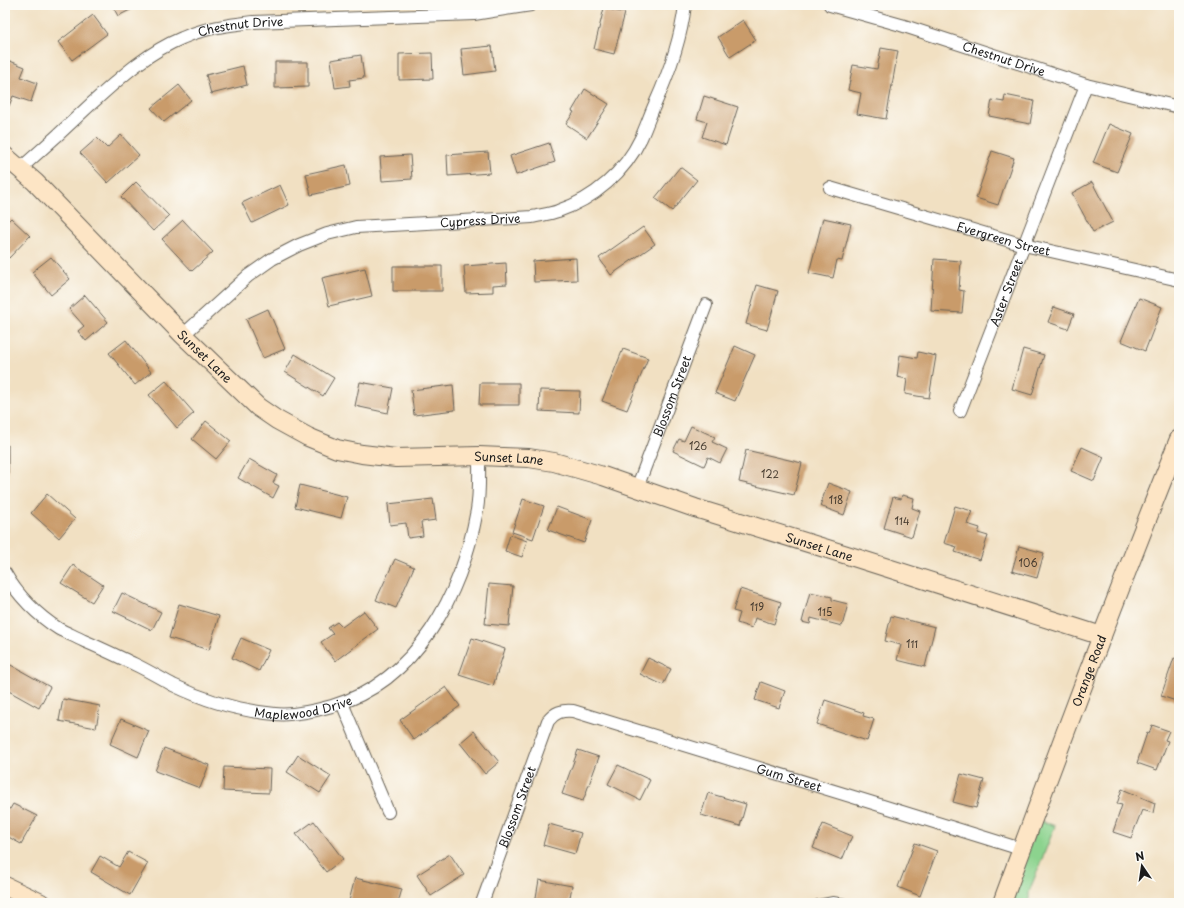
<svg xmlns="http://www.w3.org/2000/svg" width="1184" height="908" viewBox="0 0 1184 908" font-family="'Playpen Sans',sans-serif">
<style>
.green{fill:#8cd38e;stroke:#547855}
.building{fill:#c99b6b}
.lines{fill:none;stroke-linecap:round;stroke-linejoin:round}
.lane-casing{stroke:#676156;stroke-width:8}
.street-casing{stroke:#676156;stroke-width:14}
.secondary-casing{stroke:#676156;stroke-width:20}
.lane{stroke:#fff;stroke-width:6}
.street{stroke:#fff;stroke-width:12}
.secondary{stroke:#fde5c5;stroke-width:18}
.labels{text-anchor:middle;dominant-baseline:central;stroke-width:4;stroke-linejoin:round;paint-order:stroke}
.number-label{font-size:10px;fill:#473c30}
.street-label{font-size:12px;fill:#1c1c1c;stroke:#fdfcf7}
</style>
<rect width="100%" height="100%" fill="#fdfcf7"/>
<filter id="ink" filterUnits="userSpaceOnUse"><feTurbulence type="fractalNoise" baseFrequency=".025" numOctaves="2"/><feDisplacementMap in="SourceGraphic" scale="8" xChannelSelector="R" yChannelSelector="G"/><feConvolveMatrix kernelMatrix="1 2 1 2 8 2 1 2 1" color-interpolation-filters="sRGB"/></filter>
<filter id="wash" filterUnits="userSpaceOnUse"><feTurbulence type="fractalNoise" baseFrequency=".012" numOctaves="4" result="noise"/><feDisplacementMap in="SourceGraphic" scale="16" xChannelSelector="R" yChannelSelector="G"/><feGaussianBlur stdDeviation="0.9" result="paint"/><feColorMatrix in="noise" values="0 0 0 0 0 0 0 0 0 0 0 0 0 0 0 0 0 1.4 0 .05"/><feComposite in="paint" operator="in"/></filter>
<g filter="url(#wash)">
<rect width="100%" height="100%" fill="#f1e0c2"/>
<!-- green -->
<path class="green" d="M1039 820 1055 826 1029 892V903H1009Z"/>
<g id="blocks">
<!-- building -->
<path class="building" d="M112 5H140L118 16Z
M604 8 625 13 614 54 594 49Z
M93 15 107 34 72 60 58 42Z
M743 20 756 40 730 57 718 37Z
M492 46 495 71 464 75 461 49Z
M881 48 898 51 886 119 857 114 861 93 848 90 853 65 877 69Z
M432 53 433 79 399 80V54Z
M361 55 364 78 349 80 350 86 335 88 331 60Z
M5 59 25 67 21 77 37 83 31 102 13 96 9 106 5 104Z
M275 62H308V87L275 88Z
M243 66 247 85 211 94 206 75Z
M179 85 191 100 164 122 151 108Z
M585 89 609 104 587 138 566 124 574 112 572 111Z
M1005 95 1034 101 1030 124 989 116 992 100 1004 102Z
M704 96 738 107 726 145 702 137 707 122 697 119Z
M1109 124 1133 134 1117 172 1093 163Z
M121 135 139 155 108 183 80 153 97 138 107 148Z
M549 143 555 162 516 175 510 156Z
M992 151 1014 158 998 205 976 198Z
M488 152 490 173 448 176 447 155Z
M410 155 412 179 382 181 380 157Z
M346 165 350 186 311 195 306 174Z
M680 167 697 180 672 211 655 198Z
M136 182 169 216 153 231 121 197Z
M1092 182 1113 222 1093 232 1072 193Z
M280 185 289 205 252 223 242 203Z
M11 218 30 236 9 258 5 254V224Z
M823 218 851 224 842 261 837 260 833 278 809 273Z
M183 220 213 252 192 271 162 239Z
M643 227 655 244 611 275 599 258Z
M51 257 70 279 51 295 32 272Z
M576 258 577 280 534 282 533 261Z
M934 259 961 261 959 290 964 291 962 313 931 311Z
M506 263 507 284 493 285V292L466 293 464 266Z
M393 266H442V291H393Z
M365 268 372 296 329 306 322 278Z
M757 285 778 291 767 330 746 324Z
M85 295 108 322 86 341 78 331 84 326 69 309Z
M1139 298 1162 307 1145 351 1121 341Z
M1054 307 1074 314 1068 329 1048 322Z
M268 309 285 349 263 358 246 319Z
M126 340 151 372 135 385 109 353Z
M735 346 755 355 735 401 715 393Z
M623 349 648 358 627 410 602 401Z
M1023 349 1044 355 1032 395 1012 389Z
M918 352 936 356 929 398 905 394 907 379 897 377 900 355 917 358Z
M295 354 334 378 323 396 285 372Z
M166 381 194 413 177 428 149 395Z
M360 382 393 388 388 413 355 406Z
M480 383H519V405H479Z
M453 385 455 410 414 415 411 390Z
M540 390 580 391 579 413 539 411Z
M206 421 231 441 216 459 192 439Z
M691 426 715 437 712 442 727 449 720 463 708 457 704 466 673 451 679 439 684 441Z
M8 445V473H5V446Z
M1082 447 1104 457 1094 481 1071 471Z
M746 450 802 463 794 495 739 482Z
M249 459 277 475 273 483 279 486 273 498 238 478Z
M828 483 852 492 844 515 820 506Z
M300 485 347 497 341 518 295 507Z
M47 494 75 519 59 538 31 513Z
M902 495 914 498 912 508 920 511 912 537 884 528 893 497 901 499Z
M433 499 436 520 421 522 423 536 408 538 406 523 390 525 388 504Z
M523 499 544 506 533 539 512 532Z
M955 506 972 511 967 524 980 528 978 533 988 536 980 560 955 552 957 547 944 543Z
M557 507 592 520 584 543 548 530Z
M510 535 527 541 522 557 505 551Z
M1019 546 1044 553 1037 578 1012 571Z
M395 559 414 567 396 608 376 600Z
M73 565 103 585 92 602 61 583Z
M489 584 513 586 509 626 485 624Z
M740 589 781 602 774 624 755 618 752 628 737 623 740 613 733 611Z
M810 592 832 597V600L848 604 842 626 811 618 810 624 802 622Z
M122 593 161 612 152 630 113 611Z
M179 604 219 616 209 650 169 638Z
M364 611 378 629 335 661 321 642 333 634 328 628 337 622 342 627Z
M891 616 935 627 925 667 897 660 901 645 885 641Z
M241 638 269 650 259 671 232 658Z
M472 638 505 649 493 686 459 675Z
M648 658 671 669 663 685 640 674Z
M1174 658 1179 660V702L1161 696Z
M9 664 50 687 39 708 5 689V671Z
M761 682 785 691 779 708 755 700Z
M446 687 460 706 414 740 400 720Z
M63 699 100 706 96 728 59 721Z
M825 700 864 713 863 716 874 719 867 741 817 724Z
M121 719 149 731 138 757 110 744Z
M1152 725 1169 731 1165 740 1168 741 1157 770 1137 763 1147 733 1149 734Z
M474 731 499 762 485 774 460 743Z
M164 748 209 765 200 788 155 771Z
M578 750 599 757 583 801 562 794Z
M298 755 331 776 320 793 287 772Z
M618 765 650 780 640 800 608 784Z
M224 767 270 769 269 793 223 791Z
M961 774 984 780 976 808 953 802Z
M1122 789 1155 803 1153 813 1142 810 1131 838 1113 832 1122 805 1117 804Z
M708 793 746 804 740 826 701 815Z
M13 804 37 816 21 844 5 835V807L10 809Z
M314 821 343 859 326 872 296 834Z
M549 824 581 833 575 854 543 845Z
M823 824 852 836 842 860 813 848Z
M915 843 937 851 920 896 898 887Z
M128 852 148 863 130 895 91 872 100 856 119 867Z
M450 854 464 875 431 896 417 875Z
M355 878 402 889 398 903H358L349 901Z
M539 880 572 886 569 903H535Z"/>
</g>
</g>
<g filter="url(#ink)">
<use href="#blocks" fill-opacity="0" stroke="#676156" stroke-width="1"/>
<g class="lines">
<!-- lane casing -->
<g class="lane-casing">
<path id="lane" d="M818 903 833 900 852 903"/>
</g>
<!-- street casing -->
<g class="street-casing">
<g id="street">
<path id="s1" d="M830 5 901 25 1086 85 1179 107"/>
<path id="s2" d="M21 168C45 147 68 126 91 104 119 79 146 53 182 38 204 28 228 25 253 22L474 14 531 5"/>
<path id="s3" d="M830 188 1024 245 1179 280"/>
<path id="s4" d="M183 335 248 276 272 259 299 245 327 234 356 227 532 217C540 215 550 214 558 211 594 199 625 172 641 138 646 127 650 115 655 104 669 73 681 39 685 5"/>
<path id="s5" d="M960 411 1086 85"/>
<path id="s6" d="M637 488 706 305"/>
<path id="s7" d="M5 573C17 595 38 616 59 629 67 633 76 637 84 641 101 648 117 656 134 664 147 670 160 678 173 685 204 700 240 711 275 714 293 716 314 711 332 706 418 681 462 593 477 510 480 492 479 474 479 456"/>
<path d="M342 703 388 812"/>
<path id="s8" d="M482 903 548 721C555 712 562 710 573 711L873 803 1021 849"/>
</g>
</g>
<!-- secondary casing -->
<g class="secondary-casing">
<g id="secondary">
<path id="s9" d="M5 156 35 182 183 335 258 407 277 420 308 437 337 449 362 454 396 458 479 456 529 458 554 462 603 476 695 508 847 555 1102 636"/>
<path d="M5 886 41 903"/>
<path id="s10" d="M1002 903C1059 748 1117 593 1179 439"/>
</g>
</g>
<!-- lane -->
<use href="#lane" class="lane"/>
<!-- street -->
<use href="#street" class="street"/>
<!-- secondary -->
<use href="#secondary" class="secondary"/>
</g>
</g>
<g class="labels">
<!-- number labels -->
<g class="number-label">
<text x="698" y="445">126</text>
<text x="770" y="473">122</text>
<text x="836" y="499">118</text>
<text x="902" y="520">114</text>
<text x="1028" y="562">106</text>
<text x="757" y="606">119</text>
<text x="825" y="611">115</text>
<text x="912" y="643">111</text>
</g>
<!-- street labels -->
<g class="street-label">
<text stroke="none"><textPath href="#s2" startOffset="268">Chestnut Drive</textPath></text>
<text stroke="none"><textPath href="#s1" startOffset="182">Chestnut Drive</textPath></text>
<text stroke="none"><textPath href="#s4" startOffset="332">Cypress Drive</textPath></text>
<text stroke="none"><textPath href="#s3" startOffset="181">Evergreen Street</textPath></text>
<text stroke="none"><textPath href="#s5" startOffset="127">Aster Street</textPath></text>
<text stroke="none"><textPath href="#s9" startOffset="283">Sunset Lane</textPath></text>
<text stroke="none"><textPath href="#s6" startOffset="98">Blossom Street</textPath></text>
<text stroke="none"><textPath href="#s9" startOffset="619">Sunset Lane</textPath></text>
<text stroke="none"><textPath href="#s9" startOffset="943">Sunset Lane</textPath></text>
<text stroke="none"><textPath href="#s10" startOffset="248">Orange Road</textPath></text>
<text stroke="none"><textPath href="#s7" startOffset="341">Maplewood Drive</textPath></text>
<text stroke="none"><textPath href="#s8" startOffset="448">Gum Street</textPath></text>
<text stroke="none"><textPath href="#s8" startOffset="102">Blossom Street</textPath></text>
</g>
</g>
<!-- margin -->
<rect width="1184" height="908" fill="none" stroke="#fdfcf7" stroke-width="20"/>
<!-- north arrow -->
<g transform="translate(1142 866) rotate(347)" stroke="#fdfcf7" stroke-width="3" paint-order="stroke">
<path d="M0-3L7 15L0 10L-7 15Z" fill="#1c1c1c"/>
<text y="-6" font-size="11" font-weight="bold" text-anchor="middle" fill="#1c1c1c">N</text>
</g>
</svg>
